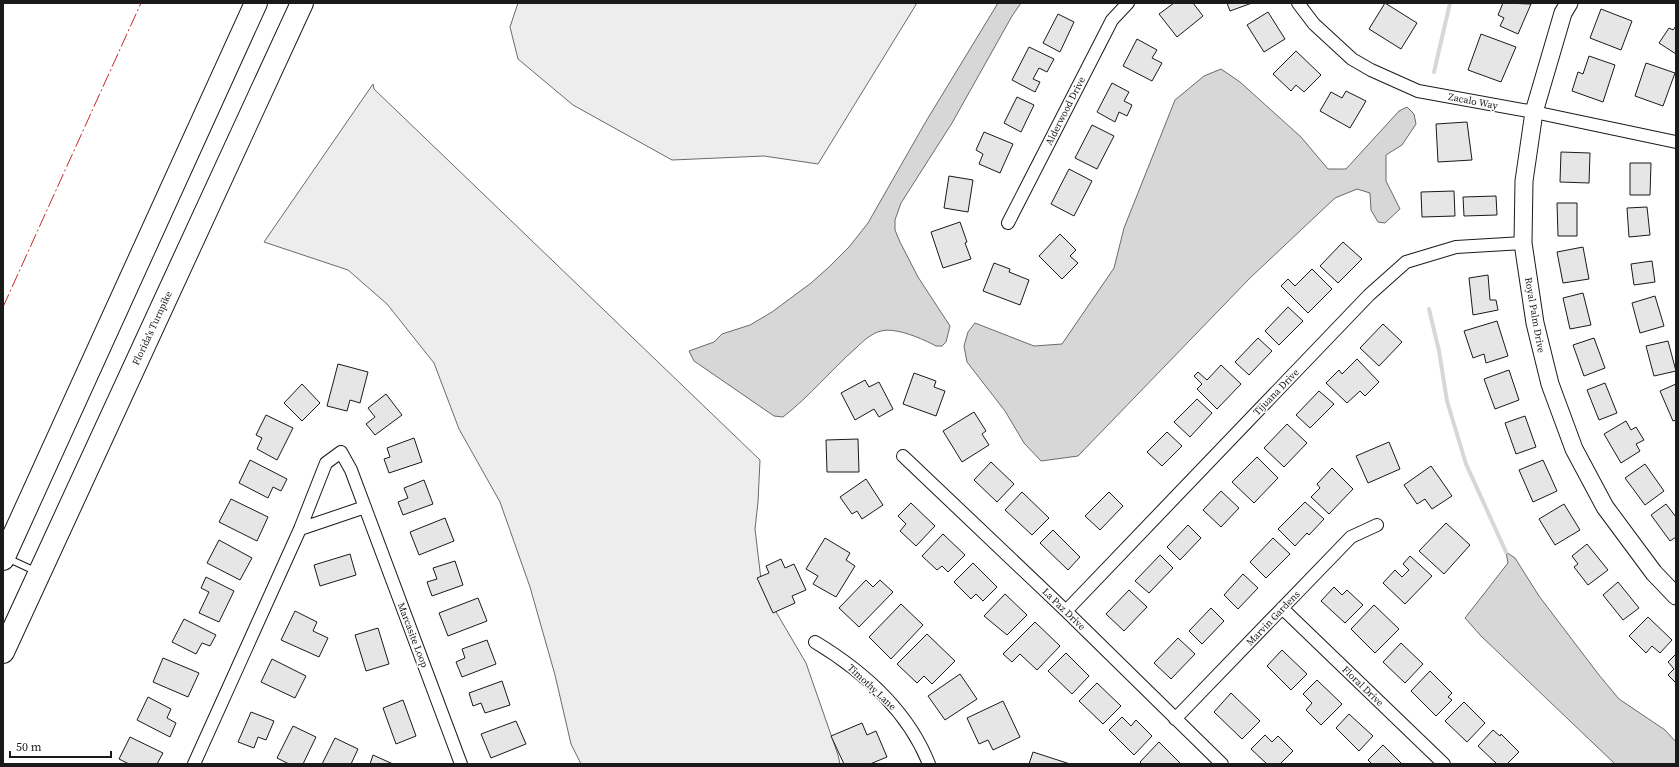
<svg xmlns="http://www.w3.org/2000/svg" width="1679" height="767" viewBox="0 0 1679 767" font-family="'Source Serif 4',serif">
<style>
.green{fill:#ededed;stroke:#6a6a6a}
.water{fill:#d7d7d7;stroke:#6a6a6a}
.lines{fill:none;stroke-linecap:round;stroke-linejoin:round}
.stream{stroke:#d7d7d7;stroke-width:4}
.building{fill:#e6e6e6;stroke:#1a1a1a}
.lane-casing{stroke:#1a1a1a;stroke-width:8}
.street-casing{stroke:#1a1a1a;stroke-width:14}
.secondary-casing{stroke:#1a1a1a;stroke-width:19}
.highway-casing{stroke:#1a1a1a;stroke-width:24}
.lane{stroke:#fff;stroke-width:6}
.street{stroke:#fff;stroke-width:12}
.secondary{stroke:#fff;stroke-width:17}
.highway{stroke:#fff;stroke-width:22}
.power{stroke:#c62828;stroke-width:1;stroke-dasharray:14 3 2 3;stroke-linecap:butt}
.labels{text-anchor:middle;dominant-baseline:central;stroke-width:3;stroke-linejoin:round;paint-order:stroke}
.street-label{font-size:10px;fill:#1a1a1a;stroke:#fff}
</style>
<rect width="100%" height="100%" fill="#fff"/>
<!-- green -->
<path class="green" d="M518 3H917L818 164 764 156 672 160 573 105 518 59 510 27Z
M373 84 374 89 760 460 758 502 755 529 762 588 806 663 838 755 840 764H581L571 744 555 675 530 587 500 502 459 429 434 363 387 304 348 270 264 242Z"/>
<!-- water -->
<path class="water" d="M998 3H1021L1012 16 952 123 901 203 895 220V230L900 242 918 277 950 326 946 342 942 346H936C923 339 896 327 881 331 872 333 863 341 856 348 831 370 810 396 783 417L774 416 694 361 689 351 714 342 722 334 750 325 772 312 811 283 829 267 849 247 868 223 925 123Z
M1221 69 1240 82 1301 137 1328 169H1346L1399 111 1407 107 1414 114 1416 124 1402 145 1386 155V181L1400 209 1385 223 1378 222 1371 210 1370 193 1357 189 1335 198 1250 278 1078 456 1041 461 1024 443 1005 411 967 362 964 346 968 332 975 323 1034 346 1062 344 1114 268 1124 228 1175 100 1204 76Z
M1506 552 1515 558 1539 596 1599 675 1619 699 1665 730 1676 742V764H1615L1481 636 1465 618 1508 563Z"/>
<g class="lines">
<!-- stream -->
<path class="stream" d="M1434 72 1450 3
M1429 309 1439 351 1447 401 1466 464 1506 552"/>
</g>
<!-- building -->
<path class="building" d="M1174 3H1193L1203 16 1177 37 1159 14Z
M1227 3H1252L1230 11Z
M1385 3 1417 23 1401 49 1369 29Z
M1503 3 1531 4 1518 34 1500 26 1504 18 1498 15Z
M1601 9 1632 21 1621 50 1590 38Z
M1268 12 1285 39 1264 52 1247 25Z
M1058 14 1074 22 1060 52 1043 43Z
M1676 26V54L1659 43 1669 28 1673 30Z
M1481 34 1516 47 1501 82 1468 70Z
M1137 39 1157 50 1152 58 1162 63 1152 81 1123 66Z
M1029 47 1054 59 1047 72 1039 68 1033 79 1040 82 1035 92 1012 80Z
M1296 51 1321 75 1304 92 1296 85 1291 91 1273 74Z
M1589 56 1615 65 1603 102 1572 91 1578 72 1583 74Z
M1646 63 1675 73 1663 106 1635 96Z
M1112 83 1129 92 1124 101 1132 105 1127 116 1119 112 1115 122 1097 112Z
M1346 91 1366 101 1350 128 1320 111 1331 92 1342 98Z
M1017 97 1034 105 1021 132 1004 123Z
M1467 122 1472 160 1438 162 1436 124Z
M1092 125 1114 136 1097 169 1075 158Z
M984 132 1013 144 1000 173 979 164 983 154 976 150Z
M1561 152 1590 153 1589 183 1560 182Z
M1630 163H1651L1650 195H1630Z
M1069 169 1092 181 1074 216 1051 204Z
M949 176 973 180 968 212 944 208Z
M1454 191 1455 216 1422 217 1421 192Z
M1496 196 1497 215 1464 216 1463 197Z
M1557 203H1577V236H1558Z
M1647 207 1650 235 1629 237 1627 208Z
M960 222 967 242 965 243 971 259 943 268 931 232Z
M1060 234 1076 250 1070 256 1078 263 1062 279 1039 256Z
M1343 242 1362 259 1338 283 1320 266Z
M1583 247 1589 279 1563 283 1557 252Z
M1652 261 1655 282 1634 285 1631 264Z
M994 263 1010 269 1009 272 1029 280 1020 305 983 291Z
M1312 269 1332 289 1308 313 1281 286 1288 279 1295 286Z
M1488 275 1490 300H1496L1498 310 1473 315 1469 278Z
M1583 293 1591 325 1570 329 1563 298Z
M1655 296 1664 326 1640 333 1632 303Z
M1288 307 1303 321 1279 345 1265 331Z
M1497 321 1508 356 1486 363 1484 354 1473 358 1464 331Z
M1383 324 1402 342 1379 366 1360 348Z
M1258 338 1272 351 1249 375 1235 362Z
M1594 338 1605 368 1584 376 1573 345Z
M1668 341 1676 371 1654 376 1646 346Z
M1357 359 1379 382 1365 396 1360 391 1347 403 1326 383 1339 370 1342 374Z
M338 364 368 372 360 403 350 400 347 411 327 406Z
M1221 365 1241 384 1217 409 1197 389 1202 384 1194 376 1198 372 1207 380Z
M1509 370 1519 400 1495 409 1484 379Z
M914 373 936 381 934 387 945 391 936 416 903 404Z
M865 380 869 387 879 382 893 409 879 417 874 409 855 420 841 393Z
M1605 383 1617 413 1599 420 1587 390Z
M302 384 320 403 302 421 284 403Z
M1676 384V420L1673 421 1660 391Z
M1319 391 1334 404 1310 428 1296 415Z
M386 394 402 415 375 435 366 424 375 417 368 408Z
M1197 399 1212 413 1190 437 1174 422Z
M974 412 986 431 982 434 989 445 962 462 943 431Z
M266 415 293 428 277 460 257 449 262 438 256 435Z
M1525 416 1536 447 1516 454 1505 423Z
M1626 421 1631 430 1636 427 1644 440 1636 444 1640 451 1621 463 1604 434Z
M1287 424 1307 443 1284 467 1264 448Z
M1167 432 1182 446 1162 466 1147 452Z
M414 438 422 462 389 473 384 459 390 457 387 448Z
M858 439 859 472H827L826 440Z
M1389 442 1400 469 1368 483 1356 456Z
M1257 457 1278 478 1254 503 1232 482Z
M250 460 287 479 281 491 273 487 268 498 239 483Z
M1543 460 1557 491 1533 502 1519 470Z
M991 462 1014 484 997 502 974 480Z
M1645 464 1664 491 1645 505 1625 478Z
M1431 466 1452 496 1432 509 1425 499 1417 504 1404 485Z
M1332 468 1353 489 1329 514 1311 497 1320 488 1317 484Z
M866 479 883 505 862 519 857 511 852 514 840 497Z
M424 480 433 504 403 515 398 502 408 498 404 488Z
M1221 491 1239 508 1221 527 1203 510Z
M1022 492 1049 518 1032 535 1005 510Z
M1109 492 1123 506 1100 530 1085 516Z
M231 499 268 517 257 541 219 522Z
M1305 502 1324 519 1309 535 1307 533 1295 546 1278 529Z
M911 503 935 526 916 546 900 531 906 524 898 516Z
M1564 504 1580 530 1555 545 1539 519Z
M1666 504 1676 517V537L1670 541 1651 515Z
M445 518 454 541 419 555 410 532Z
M1446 523 1470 545 1444 574 1419 551Z
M1188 525 1201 538 1180 560 1167 547Z
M1053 530 1080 557 1068 570 1040 543Z
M943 534 965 555 948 572 942 566 937 570 922 556Z
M825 538 850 553 846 560 855 566 836 597 813 584 818 576 806 569Z
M1273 538 1290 554 1266 578 1250 562Z
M219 540 252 558 240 580 207 563Z
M1587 544 1608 570 1588 585 1574 567 1578 564 1572 556Z
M350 554 356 575 320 586 314 565Z
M1160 555 1173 568 1149 593 1135 581Z
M1410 556 1432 576 1405 604 1383 583 1395 570 1402 577 1409 570 1403 564Z
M781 559 785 568 794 564 806 590 792 596 795 603 773 613 757 578 769 573 766 566Z
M455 561 463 585 432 596 427 582 437 579 433 568Z
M973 563 997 587 983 601 976 594 971 599 954 582Z
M1243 574 1258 588 1238 609 1224 595Z
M206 577 234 591 219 622 199 613 209 592 201 588Z
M866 580 873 587 880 580 893 592 859 627 839 608Z
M1618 582 1639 608 1623 620 1603 595Z
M1334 587 1342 595 1347 590 1363 605 1345 623 1321 601Z
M1129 590 1147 607 1124 631 1106 614Z
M1005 594 1027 615 1007 635 984 616Z
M478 598 487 621 448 636 439 613Z
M901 604 923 625 891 659 869 637Z
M1374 605 1399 629 1375 653 1351 629Z
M1211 608 1224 621 1202 644 1189 631Z
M295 611 317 622 313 631 328 638 319 657 281 640Z
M1648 617 1672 640 1660 653 1652 646 1646 653 1629 636Z
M184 619 216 635 210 646 202 643 196 654 172 642Z
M1035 622 1060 646 1037 670 1020 654 1012 662 1003 654Z
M378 628 389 664 366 671 355 635Z
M927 634 955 661 932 684 924 676 917 683 897 664Z
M1178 638 1195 654 1171 679 1154 663Z
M487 640 496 664 462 677 456 662 465 658 462 649Z
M1401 643 1423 664 1405 683 1383 662Z
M1282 650 1307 674 1291 690 1267 666Z
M1066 653 1089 676 1072 694 1048 671Z
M1676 654V683L1668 675 1674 669 1668 662Z
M163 658 199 673 188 697 153 682Z
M272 659 306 676 295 698 261 682Z
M1430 671 1452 693 1448 697 1452 700 1436 716 1411 691Z
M960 674 977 699 945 720 928 696Z
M1317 680 1342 704 1321 725 1306 710 1312 703 1303 694Z
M502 681 510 705 485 713 481 703 473 706 469 693Z
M1097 683 1121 706 1103 724 1079 701Z
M1231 693 1260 721 1242 739 1214 712Z
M148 697 171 709 167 718 176 723 170 737 137 720Z
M403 700 416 736 396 744 383 708Z
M1003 701 1020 737 993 750 988 740 979 744 967 718Z
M1464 702 1485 723 1467 742 1445 721Z
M251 712 274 721 266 740 258 737 254 748 238 742Z
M1349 714 1373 736 1359 751 1336 728Z
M1122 717 1131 726 1136 720 1152 736 1134 755 1109 730Z
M516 721 526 744 491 758 481 734Z
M862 723 867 735 876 731 887 757 870 764H844L831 736Z
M293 726 316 737 303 764H289L277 758Z
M1493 730 1500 736 1501 734 1519 752 1507 764H1497L1478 746Z
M1265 735 1272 742 1278 736 1293 751 1280 764H1267L1251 749Z
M130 737 163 753 157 764H129L119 759Z
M335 738 358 749 351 764H322Z
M1159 742 1181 764H1142L1140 762Z
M1383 745 1402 764H1372L1368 760Z
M1033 752 1070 764H1029Z
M373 755 393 764H370Z"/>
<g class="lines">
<!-- lane casing -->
<g class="lane-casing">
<path id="lane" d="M7 558 35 571"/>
</g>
<!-- street casing -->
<g class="street-casing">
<path id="street" d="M1298 3 1314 24 1352 59 1371 70 1418 91 1534 112 1676 142
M1008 223 1112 20 1128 3
M903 456 1066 611 1222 764
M300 529 365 507
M1282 608 1444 764
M1066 611 1369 295 1406 262 1456 247 1523 243
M815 642C863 671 908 711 929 764
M1175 719 1351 537 1377 525
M194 764 300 529 326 463 341 452 351 470 461 764"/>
</g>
<!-- secondary casing -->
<g class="secondary-casing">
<path id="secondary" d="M1569 3 1563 13 1534 112 1524 181 1523 243 1535 323 1550 384 1574 449 1605 507 1654 573 1676 596"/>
</g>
<!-- highway casing -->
<g class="highway-casing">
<path id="highway" d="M3 559 256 3
M3 652 302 3"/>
</g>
<!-- lane -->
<use href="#lane" class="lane"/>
<!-- street -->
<use href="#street" class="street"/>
<!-- secondary -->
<use href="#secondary" class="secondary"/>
<!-- highway -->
<use href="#highway" class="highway"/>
<!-- power -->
<path class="power" d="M3 307 141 3"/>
</g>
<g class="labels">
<!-- street labels -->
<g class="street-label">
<text transform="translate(1473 101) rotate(11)">Zacalo Way</text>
<text transform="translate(1065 111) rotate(-63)">Alderwood Drive</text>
<text transform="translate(1535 315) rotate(80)">Royal Palm Drive</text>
<text transform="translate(152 328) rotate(-65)">Florida's Turnpike</text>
<text transform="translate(1276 392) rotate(-46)">Tijuana Drive</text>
<text transform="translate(1064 609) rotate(44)">La Paz Drive</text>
<text transform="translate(1273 618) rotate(-46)">Marvin Gardens</text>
<text transform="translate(413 635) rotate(69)">Marcasite Loop</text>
<text transform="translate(1363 686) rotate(44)">Floral Drive</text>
<text transform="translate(872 687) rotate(43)">Timothy Lane</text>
</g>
</g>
<!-- border -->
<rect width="1679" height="767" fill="none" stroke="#1a1a1a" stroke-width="8"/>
<!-- scale -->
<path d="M10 751v6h101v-6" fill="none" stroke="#1a1a1a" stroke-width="2"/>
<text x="16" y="751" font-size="12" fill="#1a1a1a" stroke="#ffffff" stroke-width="3" paint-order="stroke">50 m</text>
</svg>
